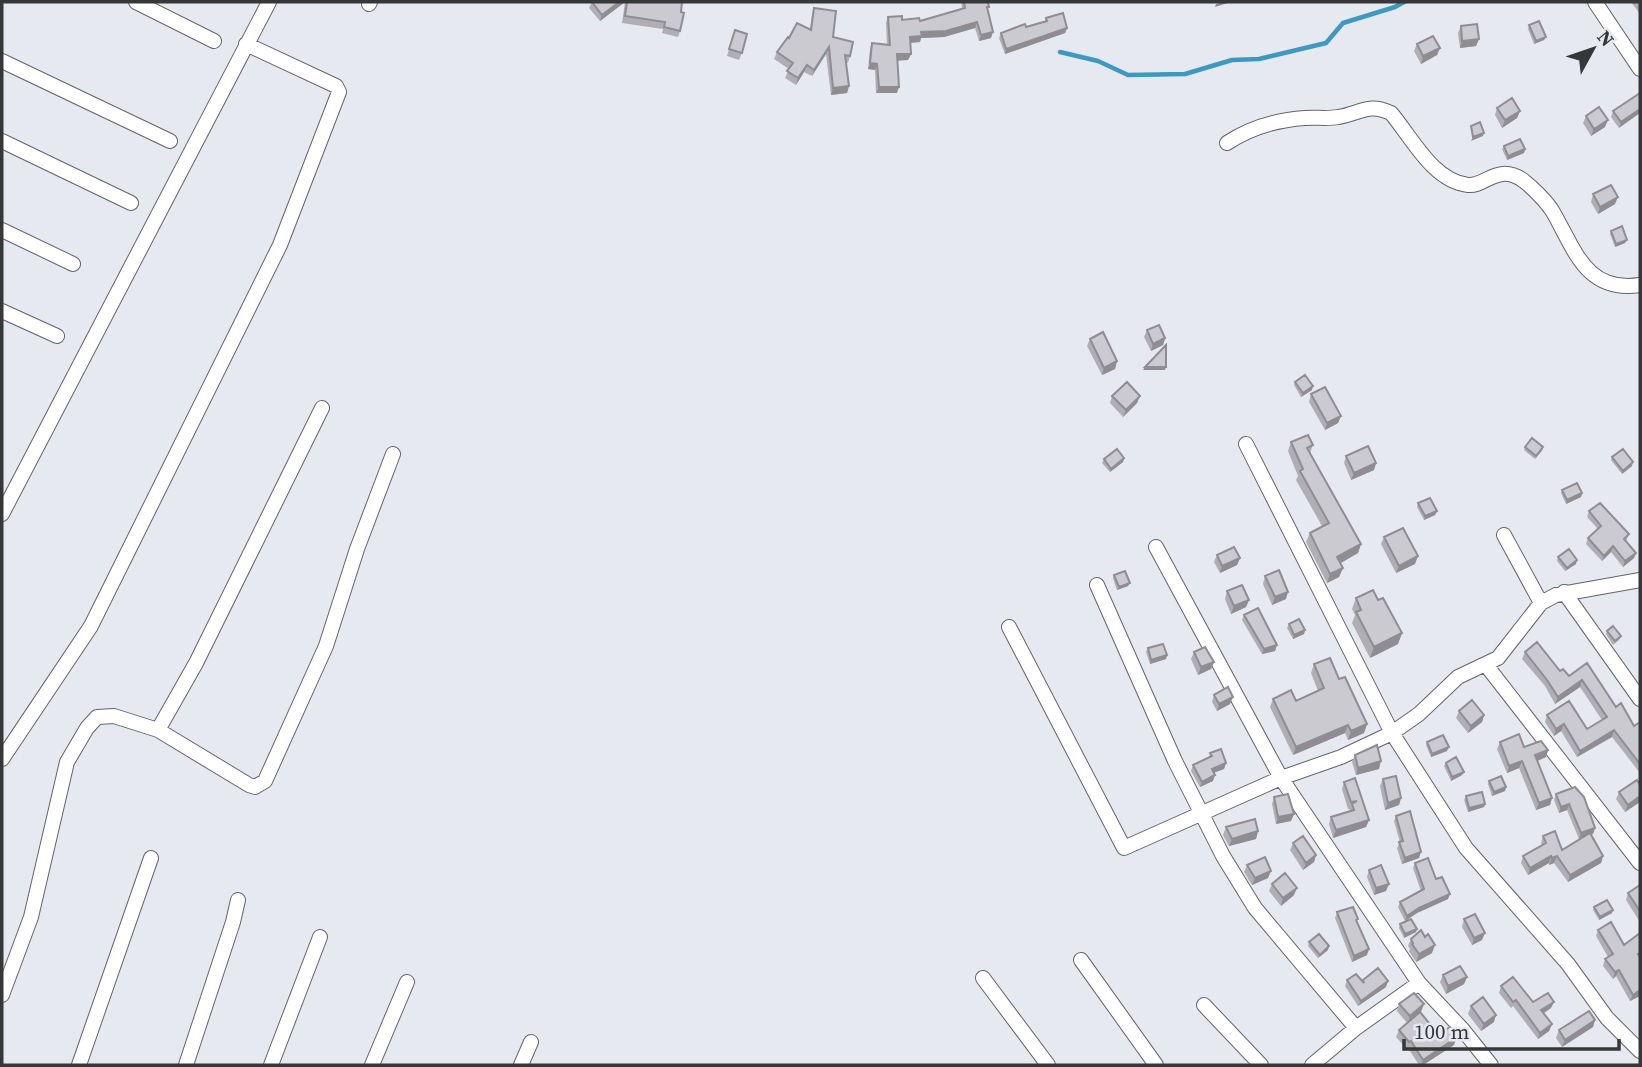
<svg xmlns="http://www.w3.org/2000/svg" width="1642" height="1067" viewBox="0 0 1642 1067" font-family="'Source Serif 4',serif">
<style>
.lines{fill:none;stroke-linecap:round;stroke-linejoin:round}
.stream{stroke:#3d99bf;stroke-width:4.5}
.minor-casing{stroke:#63646a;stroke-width:16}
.minor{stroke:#fff;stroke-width:14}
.wall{fill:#afaeb4}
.shaded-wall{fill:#8f8d92}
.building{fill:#cccad1;stroke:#8f8d92;stroke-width:2}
</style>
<rect width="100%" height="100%" fill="#e7e9f0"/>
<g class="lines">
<!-- stream -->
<path class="stream" d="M1060 52 1098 61 1128 75 1185 74 1232 60 1259 59 1326 43 1343 23 1395 7 1404 2"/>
<!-- minor casing -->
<g class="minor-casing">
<path id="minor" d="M136 2 214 41
M1595 2 1640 69
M369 4 370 2
M2 61 170 141
M2 141 131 203
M1227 143C1251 127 1276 120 1305 118 1316 117 1327 119 1338 117 1360 114 1367 102 1391 113 1412 138 1433 181 1468 185 1485 187 1498 162 1524 181 1533 188 1547 202 1553 212 1575 250 1586 293 1640 285
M2 230 73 264
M2 311 57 336
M1246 444 1392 733 1466 848 1568 964 1607 1018 1640 1051
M2 514 269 2
M1504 535 1541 603
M1156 547 1281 778 1419 983 1463 1030 1491 1065
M1097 585 1175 761 1223 856 1255 908 1356 1028
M1564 592 1640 699
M1009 627 1124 848 1281 778 1341 757 1392 733 1419 714 1458 677 1498 658 1541 603 1556 595 1640 580
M1486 665 1640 863
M158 730 249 785 255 787 265 781 326 646 357 549 393 454
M2 759 91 626 280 245 339 92 336 86 246 44
M1081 960 1156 1065
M983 978 1048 1065
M2 995 31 917 67 762 87 728 97 717 114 716 158 730 196 663 322 408
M1204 1005 1261 1065
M79 1065 151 858
M186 1065 233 922 238 900
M271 1065 320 937
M372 1065 407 982
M521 1065 531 1042
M1312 1065 1356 1028 1419 983"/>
</g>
<!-- minor -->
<use href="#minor" class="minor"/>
</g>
<!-- wall -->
<path class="wall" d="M592 2H625L600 21 589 8Z
M625 2H682L681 12 680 31 678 37 662 33 663 29 622 23Z
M961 2H988V10L991 38 979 41 975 28 944 37 921 38 920 42 910 43 911 54 908 60H897V93H876L875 70 868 69 870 49 872 43 887 45 886 23 888 17 902 20 920 21 962 8Z
M1631 2H1640V14Z
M814 8 833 37 850 56 848 63 846 62 849 86 847 93 831 95 826 54 812 76 804 72 796 85 785 78 789 69 774 59 777 52 789 38 810 30 812 15Z
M1046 18 1067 28 1065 33 1005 54 999 38 1001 33 1045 22Z
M1529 25 1546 37 1544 40 1534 44 1528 29Z
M1461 26 1479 39 1476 46 1460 48 1458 33Z
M735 30 742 53 739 60 727 56Z
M1417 44 1440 48 1437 55 1421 64 1414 51Z
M1640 93 1619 128 1611 117 1613 111Z
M1497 108 1520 111 1517 118 1502 128 1495 115Z
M1586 116 1605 127 1591 136 1583 123Z
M1504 146 1525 149 1524 153 1507 160 1502 149Z
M1593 194 1615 204 1598 214 1591 202Z
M1611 231 1625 243 1615 247 1610 234Z
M1147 330 1165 338 1163 345 1151 351 1144 337Z
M1090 339 1117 361 1115 369 1102 375 1087 346Z
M1295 382 1312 390 1301 397 1294 385Z
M1311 394 1341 416 1338 423 1325 430 1309 402Z
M1112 396H1140L1137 403 1123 417 1110 403Z
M1291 442 1313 445 1310 453 1361 544 1358 553 1340 563 1343 568 1339 577 1327 583 1306 542 1310 533 1322 526 1296 480 1298 476 1288 451Z
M1525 447H1543L1542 451 1535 459 1524 450Z
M1346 456 1376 463 1374 470 1351 480 1344 463Z
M1612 457 1632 466 1622 474 1611 460Z
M1124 458 1123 462 1110 472 1102 463 1104 459Z
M1562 490 1582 493 1581 497 1566 504 1561 493Z
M1418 503 1437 511 1435 515 1424 520 1417 507Z
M1589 511 1629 534 1626 541 1636 553 1634 558 1623 567 1611 552 1602 561 1586 544 1588 538 1598 529 1587 517Z
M1384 537 1415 564 1396 573 1381 544Z
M1217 555 1240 558 1237 565 1220 573 1214 562Z
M1558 557 1576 564 1565 571 1557 561Z
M1114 575 1128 586 1117 590 1113 578Z
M1265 576 1286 599 1272 605 1263 584Z
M1227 591 1249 600 1246 607 1231 614 1225 599Z
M1356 598 1378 600 1402 633 1398 644 1370 658 1352 623 1355 615 1352 609Z
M1244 615 1277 645 1275 651 1262 654 1242 620Z
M1289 624 1305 630 1304 634 1293 639 1287 628Z
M1607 631 1621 636 1619 640 1613 645 1606 634Z
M1148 648 1167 655 1166 659 1150 664 1146 652Z
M1194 652 1214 662 1211 669 1198 675 1191 659Z
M1525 652 1569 676 1587 663 1616 707 1634 726 1640 722V773L1612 737 1577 757 1561 731 1554 736 1545 722 1547 715 1587 729 1602 720 1580 687 1555 704 1545 686 1522 659Z
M1314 664 1339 679 1367 724 1364 733 1348 740 1345 733 1293 755 1270 707 1273 699 1296 701 1318 691 1311 673Z
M1214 695 1230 704 1217 711 1212 702Z
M1459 711 1484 715 1482 722 1468 733 1456 718Z
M1427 742 1447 751 1431 757 1426 745Z
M1500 742 1524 747 1548 750 1546 757 1537 761 1552 798 1550 805 1536 810 1519 768 1507 773 1497 749Z
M1210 753 1226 763 1224 769 1214 773 1213 781 1200 787 1191 771 1193 765 1209 758Z
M1355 755 1379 769 1356 775 1352 762Z
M1446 763 1464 772 1462 775 1451 781 1444 766Z
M1383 779 1401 798 1399 805 1385 810 1380 786Z
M1489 781 1506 787 1505 791 1492 796 1488 784Z
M1344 782 1369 820 1366 827 1333 838 1329 824 1331 817 1349 811 1350 809H1348L1342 789Z
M1640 785V802L1625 812 1616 799 1619 792Z
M1575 787 1595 828 1593 834H1591L1603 856 1601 863 1568 882 1554 863 1549 865V863L1528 875 1521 863 1523 856 1542 845 1541 843 1543 836 1562 850 1583 838 1579 839 1567 810 1559 813 1554 800 1556 794Z
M1466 796 1485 804 1484 807 1468 812 1464 800Z
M1274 797 1294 814 1291 821 1276 824 1272 804Z
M1396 816 1419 858 1402 864 1397 848 1400 842 1394 821Z
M1226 827 1258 831 1256 839 1229 846 1223 835Z
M1293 843 1316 855 1314 862 1303 870 1290 850Z
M1415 863 1436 879 1448 899 1417 913 1405 921 1398 907 1400 902 1421 891 1413 868Z
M1247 865 1268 878 1252 885 1244 872Z
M1369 870 1386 891 1374 895 1367 877Z
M1272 884 1294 895 1281 906 1269 891Z
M1640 885V922L1626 900 1628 893Z
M1594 907 1612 913 1599 920 1593 910Z
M1337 912 1357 922 1367 955 1352 962 1335 918Z
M1464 919 1482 940 1472 945 1462 927Z
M1400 924 1416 932 1404 938 1399 928Z
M1598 930 1624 945 1640 933V996L1630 1001 1616 976 1613 979 1603 966 1605 959 1608 957 1596 936Z
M1411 939 1432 953 1416 962 1409 951 1410 949 1408 946Z
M1309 942 1328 950 1318 958 1308 946Z
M1443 975 1467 977 1464 984 1446 994 1440 982Z
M1347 980 1362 981 1386 987 1358 1006 1345 986Z
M1501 986 1533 1002 1551 1008 1543 1013 1552 1024 1549 1031 1538 1039 1513 1006 1511 1008 1499 993Z
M1399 1004 1421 1012 1420 1013 1438 1034 1454 1045 1423 1065H1419L1408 1048 1407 1049 1396 1037 1399 1030 1407 1023 1397 1011Z
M1471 1006 1494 1022 1481 1031 1468 1014Z
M1595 1020 1593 1027 1562 1047 1556 1038 1559 1030Z"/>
<!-- shaded-wall -->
<path class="shaded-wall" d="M619 2H625L600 21 602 15Z
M1222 2H1228V3L1215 7 1216 4Z
M977 22 975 28 944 37 921 38 920 42 907 43 910 37 921 32Z
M1067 28 1065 33 1005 54 1006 49Z
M993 32 991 38 979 41 981 35Z
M1546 37 1544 40 1534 44 1536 41Z
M1479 39 1476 46 1460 48 1462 41Z
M829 47 826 54 812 76 814 70Z
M1440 48 1437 55 1421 64 1423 56Z
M897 54H911L908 60 895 61Z
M870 63 877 64 875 70 868 69Z
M807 65 804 72 796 85 798 78Z
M849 86 847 93 831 95 833 88Z
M879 87H899L897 93H876Z
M1640 109V113L1619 128 1621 122Z
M1520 111 1517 118 1502 128 1505 120Z
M1608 120 1605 127 1591 136 1594 129Z
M1484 133 1483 136 1471 141 1473 137Z
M1525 149 1524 153 1507 160 1508 156Z
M1618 197 1615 204 1598 214 1600 207Z
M1627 240 1625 243 1615 247 1616 244Z
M1165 338 1163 345 1151 351 1153 344Z
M1117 361 1115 369 1102 375 1104 368Z
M1145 367H1166L1165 370H1143Z
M1313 386 1312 390 1301 397 1303 393Z
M1140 396 1137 403 1123 417 1126 410Z
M1341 416 1338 423 1325 430 1327 423Z
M1124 458 1123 462 1110 472 1111 469Z
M1633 462 1632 466 1622 474 1623 471Z
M1376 463 1374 470 1351 480 1354 473Z
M1582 493 1581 497 1566 504 1567 500Z
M1437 511 1435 515 1424 520 1425 516Z
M1361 544 1358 553 1334 567 1337 557Z
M1613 546 1611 552 1602 561 1604 556Z
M1636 553 1634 558 1623 567 1625 561Z
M1418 556 1415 564 1396 573 1399 566Z
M1240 558 1237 565 1220 573 1222 566Z
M1577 560 1576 564 1565 571 1567 568Z
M1343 568 1339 577 1327 583 1330 574Z
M1130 583 1128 586 1117 590 1119 587Z
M1288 592 1286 599 1272 605 1275 597Z
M1249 600 1246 607 1231 614 1234 606Z
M1305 630 1304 634 1293 639 1294 635Z
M1402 633 1398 644 1370 658 1374 647Z
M1277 645 1275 651 1262 654 1264 649Z
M1167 655 1166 659 1150 664 1151 660Z
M1214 662 1211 669 1198 675 1201 667Z
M1582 680 1580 687 1555 704 1558 697Z
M1233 697 1230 704 1217 711 1219 704Z
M1484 715 1482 722 1468 733 1471 726Z
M1367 724 1364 733 1348 740 1351 731Z
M1564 724 1561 731 1554 736 1556 729Z
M1348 725 1345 733 1293 755 1296 747Z
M1614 730 1612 737 1577 757 1580 751Z
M1449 747 1447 751 1431 757 1432 754Z
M1548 750 1546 757 1533 763 1535 755Z
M1381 761 1379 769 1356 775 1358 768Z
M1522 761 1519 768 1507 773 1509 766Z
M1226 763 1224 769 1209 774 1212 769Z
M1464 772 1462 775 1451 781 1452 777Z
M1215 775 1213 781 1200 787 1202 782Z
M1506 787 1505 791 1492 796 1494 792Z
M1640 796V802L1625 812 1628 805Z
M1401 798 1399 805 1385 810 1388 803Z
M1552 798 1550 805 1536 810 1539 803Z
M1485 804 1484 807 1468 812 1469 808Z
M1569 804 1567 810 1559 813 1561 807Z
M1294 814 1291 821 1276 824 1278 817Z
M1369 820 1366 827 1333 838 1336 830Z
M1595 828 1593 834 1579 839 1581 833Z
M1258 831 1256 839 1229 846 1232 839Z
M1421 852 1419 858 1402 864 1405 858Z
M1316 855 1314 862 1303 870 1306 863Z
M1551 856 1549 863 1528 875 1530 868Z
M1557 856 1554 863 1549 865 1552 858Z
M1603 856 1601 863 1568 882 1570 875Z
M1271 871 1268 878 1252 885 1255 878Z
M1389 884 1386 891 1374 895 1376 888Z
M1297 888 1294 895 1281 906 1283 898Z
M1450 894 1448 899 1417 913 1405 921 1407 916 1419 908Z
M1613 910 1612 913 1599 920 1600 917Z
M1417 929 1416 932 1404 938 1405 934Z
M1485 933 1482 940 1472 945 1474 938Z
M1435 945 1432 953 1416 962 1419 954Z
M1329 946 1328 950 1318 958 1320 955Z
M1369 949 1367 955 1352 962 1354 956Z
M1619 970 1616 976 1613 979 1615 972Z
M1467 977 1464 984 1446 994 1448 986Z
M1388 981 1386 987 1358 1006 1361 1001Z
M1640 990V996L1630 1001 1633 995Z
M1554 1002 1551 1008 1538 1017 1541 1010Z
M1424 1004 1421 1012 1408 1023 1410 1016Z
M1496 1015 1494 1022 1481 1031 1484 1024Z
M1595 1020 1593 1027 1562 1047 1565 1040Z
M1552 1024 1549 1031 1538 1039 1540 1033Z
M1457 1037 1454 1045 1423 1065H1421L1423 1060Z"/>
<!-- building -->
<path class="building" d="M592 2H619L602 15Z
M627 2H682L681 12 684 13 680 31 664 27 665 22 625 16Z
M964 2H988L989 7H987L993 32 981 35 977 22 946 31 921 32 922 36 910 37 911 54H897L899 87H879L877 64 870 63 872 43 890 45 888 17 902 16V20L919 18 920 21 965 8Z
M814 8 836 11 833 37 853 42 850 56 845 55 849 86 833 88 829 47 814 70 807 65 798 78 787 71 793 63 777 52 788 37 789 38 797 23 811 30Z
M1063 13 1067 28 1006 49 1001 33 1025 24 1026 27 1047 21 1046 18Z
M1539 21 1546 37 1536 41 1529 25Z
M1477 24 1479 39 1462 41 1461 26Z
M735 30 747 34 742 53 729 49Z
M1433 36 1440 48 1423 56 1417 44Z
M1640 93V109L1621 122 1613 111Z
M1512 98 1520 111 1505 120 1497 108Z
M1599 107 1608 120 1594 129 1586 116Z
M1480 122 1484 133 1473 137 1471 126Z
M1520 139 1525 149 1508 156 1504 146Z
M1611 185 1618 197 1600 207 1593 194Z
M1622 226 1627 240 1616 244 1611 231Z
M1159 325 1165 338 1153 344 1147 330Z
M1103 332 1117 361 1104 368 1090 339Z
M1166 345V367H1145Z
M1305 375 1313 386 1303 393 1295 382Z
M1127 382 1140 396 1126 410 1112 396Z
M1325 387 1341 416 1327 423 1311 394Z
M1308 435 1313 445 1307 448 1361 544 1337 557 1343 568 1330 574 1310 533 1329 523 1300 471 1303 469 1291 442Z
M1532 438 1543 447 1536 456 1525 447Z
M1368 446 1376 463 1354 473 1346 456Z
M1117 449 1124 458 1111 469 1104 459Z
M1623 449 1633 462 1623 471 1612 457Z
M1577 483 1582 493 1567 500 1562 490Z
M1430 498 1437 511 1425 516 1418 503Z
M1600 503 1629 534 1624 539 1636 553 1625 561 1613 546 1604 556 1588 538 1601 526 1589 511Z
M1403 528 1418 556 1399 566 1384 537Z
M1234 547 1240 558 1222 566 1217 555Z
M1569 549 1577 560 1567 568 1558 557Z
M1279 570 1288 592 1275 597 1265 576Z
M1125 571 1130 583 1119 587 1114 575Z
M1242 585 1249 600 1234 606 1227 591Z
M1373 590 1378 600 1383 598 1402 633 1374 647 1356 612 1361 610 1356 598Z
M1258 608 1277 645 1264 649 1244 615Z
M1299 619 1305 630 1294 635 1289 624Z
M1613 626 1621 636 1615 641 1607 631Z
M1537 642 1560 671 1563 669 1569 676 1587 663 1616 707 1621 703 1634 726 1640 722V764L1614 730 1580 751 1564 724 1556 729 1547 715 1569 701 1587 729 1607 717 1582 680 1558 697 1547 680 1525 652Z
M1163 644 1167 655 1151 660 1148 648Z
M1205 647 1214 662 1201 667 1194 652Z
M1330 658 1339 679 1345 677 1367 724 1351 731 1348 725 1296 747 1273 699 1291 690 1296 701 1324 688 1314 664Z
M1228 687 1233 697 1219 704 1214 695Z
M1472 700 1484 715 1471 726 1459 711Z
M1519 734 1524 747 1541 741 1548 750 1535 755 1552 798 1539 803 1522 761 1509 766 1500 742Z
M1443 735 1449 747 1432 754 1427 742Z
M1377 745 1381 761 1358 768 1355 755Z
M1221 749 1226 763 1212 769 1215 775 1202 782 1193 765 1212 756 1210 753Z
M1456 757 1464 772 1452 777 1446 763Z
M1396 776 1401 798 1388 803 1383 779Z
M1501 776 1506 787 1494 792 1489 781Z
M1355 778 1369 820 1336 830 1331 817 1354 810 1352 804 1357 801 1351 802 1344 782Z
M1637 780 1640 785V796L1628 805 1619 792Z
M1575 787 1584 797 1595 828 1581 833 1569 804 1561 807 1556 794Z
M1482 792 1485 804 1469 808 1466 796Z
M1288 794 1294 814 1278 817 1274 797Z
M1410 811 1421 852 1405 858 1399 842 1403 841 1396 816Z
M1255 819 1258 831 1232 839 1226 827Z
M1555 831 1562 850 1590 833 1603 856 1570 875 1557 856 1552 858 1551 856 1530 868 1523 856 1546 843 1543 836Z
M1303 836 1316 855 1306 863 1293 843Z
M1265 857 1271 871 1255 878 1247 865Z
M1428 858 1436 879 1442 877 1450 894 1419 908 1407 916 1400 902 1424 889 1415 863Z
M1381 865 1389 884 1376 888 1369 870Z
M1285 873 1297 888 1283 898 1272 884Z
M1640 885V911L1628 893Z
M1607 900 1613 910 1600 917 1594 907Z
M1353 907 1358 919 1356 920 1369 949 1354 956 1337 912Z
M1475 914 1485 933 1474 938 1464 919Z
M1411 919 1417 929 1405 934 1400 924Z
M1611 922 1624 945 1640 933V953L1638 954 1640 958V990L1633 995 1619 970 1615 972 1605 959 1613 954 1598 930Z
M1421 930 1425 937 1428 934 1435 945 1419 954 1412 944 1413 943 1411 939Z
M1319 934 1329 946 1320 955 1309 942Z
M1460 966 1467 977 1448 986 1443 975Z
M1378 968 1388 981 1361 1001 1347 980 1356 974 1364 983 1363 980Z
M1513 977 1533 1002 1548 993 1554 1002 1541 1010 1552 1024 1540 1033 1516 1000 1513 1002 1501 986Z
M1414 993 1424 1004 1410 1016 1399 1004Z
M1483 997 1496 1015 1484 1024 1471 1006Z
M1589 1011 1595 1020 1565 1040 1559 1030Z
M1420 1012 1438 1034 1450 1027 1457 1037 1423 1060 1411 1041 1409 1042 1399 1030Z"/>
<!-- border -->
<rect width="1642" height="1067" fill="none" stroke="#363739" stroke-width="7"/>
<!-- north arrow -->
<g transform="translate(1593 49) rotate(50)" stroke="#e7e9f0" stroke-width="5" paint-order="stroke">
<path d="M0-5L12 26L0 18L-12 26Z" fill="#363739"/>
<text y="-10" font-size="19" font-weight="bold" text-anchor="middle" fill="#363739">N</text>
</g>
<!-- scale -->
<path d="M1404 1039v10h215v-10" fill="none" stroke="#363739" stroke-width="3.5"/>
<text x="1414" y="1039" font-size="21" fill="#363739" stroke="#e7e9f0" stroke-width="5" paint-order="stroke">100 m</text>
</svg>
